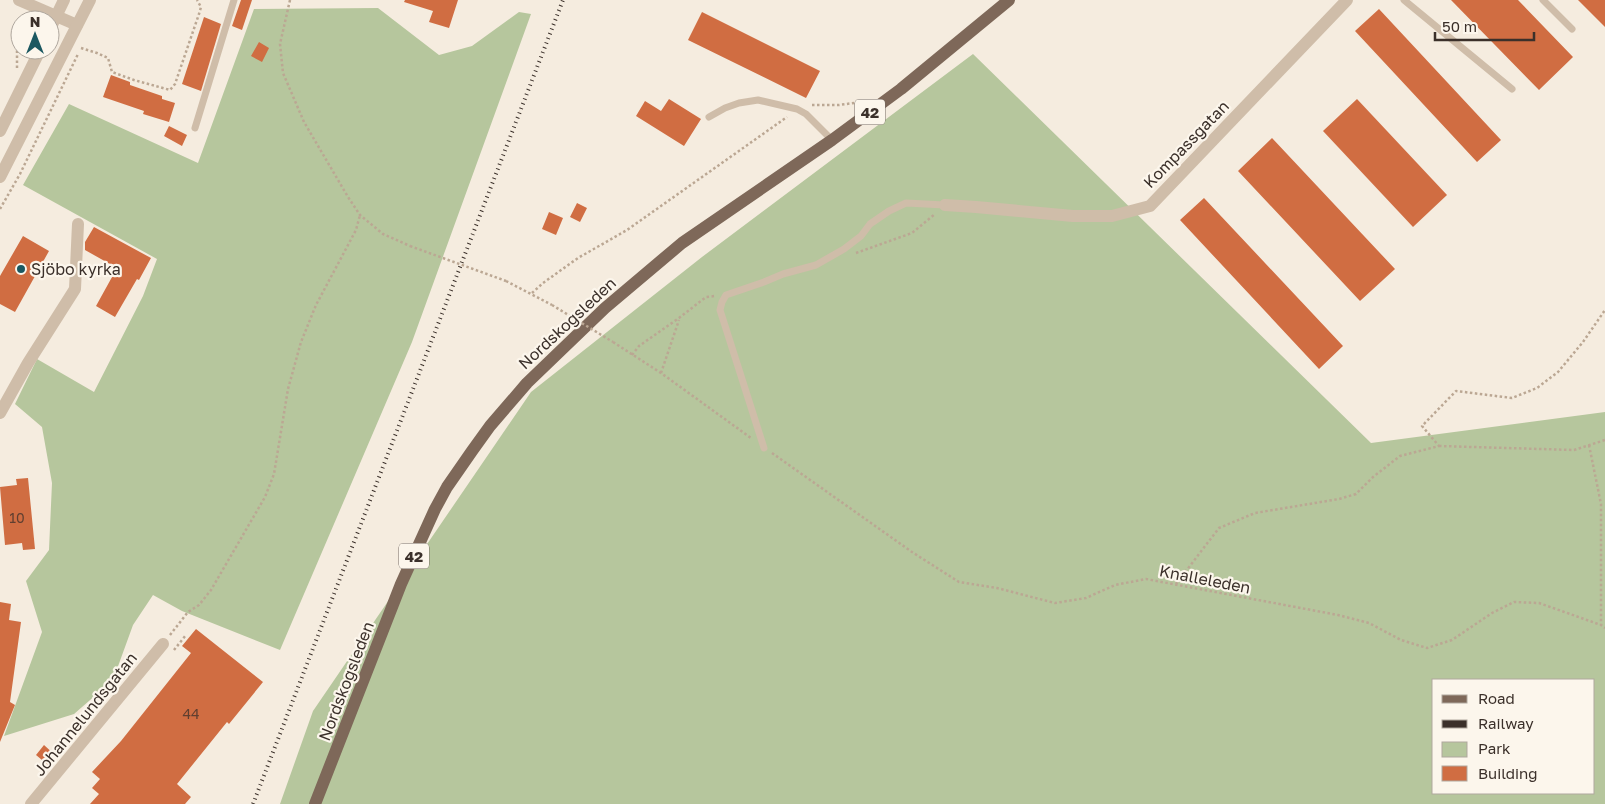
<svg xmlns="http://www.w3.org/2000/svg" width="1605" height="804" viewBox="0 0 1605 804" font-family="'Golos Text',sans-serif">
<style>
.green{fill:#b6c69d;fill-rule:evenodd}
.building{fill:#d06d42}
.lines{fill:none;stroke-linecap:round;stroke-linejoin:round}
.path{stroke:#bba793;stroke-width:2.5;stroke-dasharray:2.5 2.5;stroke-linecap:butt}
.service{stroke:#cfbda9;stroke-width:7}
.minor{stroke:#cfbda9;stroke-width:12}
.tertiary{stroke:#cfbda9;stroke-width:12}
.primary{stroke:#7e6859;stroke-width:12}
.rail{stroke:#3b302a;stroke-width:4;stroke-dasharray:1 4;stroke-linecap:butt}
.path-bridge{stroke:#bba793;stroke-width:2.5;stroke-dasharray:2.5 2.5;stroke-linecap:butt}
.poi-dot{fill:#1b5861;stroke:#fcf6ec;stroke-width:2}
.labels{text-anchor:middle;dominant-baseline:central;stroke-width:4.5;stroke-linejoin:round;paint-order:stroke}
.number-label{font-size:14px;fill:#603f30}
.shield{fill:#fcf6ec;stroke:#756b64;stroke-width:1}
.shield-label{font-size:15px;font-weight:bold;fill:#3b302a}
.street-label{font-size:16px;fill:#3b302a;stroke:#fcf6ec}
.poi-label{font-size:16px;fill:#3b302a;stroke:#fcf6ec;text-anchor:start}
</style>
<rect width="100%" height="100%" fill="#f5ecdf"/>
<!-- green -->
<path class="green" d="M378 8 439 55 472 46 519 12 531 14 412 342 280 650 182 611 153 595 133 625 113 680 74 714 4 736 42 632 26 581 49 550 52 483 42 427 15 404 37 359 94 392 143 296 157 259 23 185 69 104 198 163 254 9Z
M973 54 1371 443 1605 412V804H280L313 711 531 392 702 257ZM1434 680H1594V793H1434Z"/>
<!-- building -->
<path class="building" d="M241 0H252L242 30 232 26Z
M405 0H458L449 28 429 22 433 11 404 2Z
M1451 0H1518L1573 57 1539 90Z
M1578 0H1605V27Z
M1379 9 1501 140 1477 162 1355 31Z
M702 12 820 71 806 98 688 40Z
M204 17 221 24 201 91 182 84Z
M259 42 269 48 262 62 251 56Z
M111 75 130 82V85L162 96V99L175 103 169 122 143 114 144 111 103 97Z
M669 99 701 119 684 146 636 116 645 101 661 111Z
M1357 99 1447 195 1413 227 1323 131Z
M169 126 187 135 182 146 164 136Z
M1272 138 1395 269 1360 301 1238 171Z
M1204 198 1343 346 1319 369 1180 220Z
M577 203 587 208 580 222 570 217Z
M549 212 563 218 556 235 542 229Z
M94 227 151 258 139 280 137 279 115 317 96 306 117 268 85 250V242Z
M23 236 49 251 15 312 0 304V276Z
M28 478 35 549 23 550 22 543 5 545 0 487 17 485 16 479Z
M0 602 11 604 9 620 21 622 10 702 15 705 0 742Z
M196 629 263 682 229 724 227 722 177 784 191 797 185 804H90L99 794 92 788 100 779 92 772 121 741 191 653 182 646Z
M44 745 56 756 48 765 36 755Z"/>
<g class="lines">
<!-- path -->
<path class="path" d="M290 0 280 44 283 73 304 122 348 197 360 215 383 234 410 246
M81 48 97 53 108 58 112 72 134 80 170 90 175 84 199 14 201 7 197 0
M17 68V50L20 41
M812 105H839L861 102
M0 209 20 174 78 54
M856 253 912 233 935 214
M506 281 552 305
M532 293 543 283 578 258 627 230 787 117
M613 342 661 373 751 438
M632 355 639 346 679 318 706 297 715 296
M661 373 679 320
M1589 445 1601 504V625
M1439 446 1574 450 1605 440
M772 453 912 552 959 582 997 588 1055 603 1086 598 1115 585 1146 579 1338 615 1369 623 1401 640 1427 648 1452 640 1492 613 1514 602 1539 603 1601 625 1605 628
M1176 584 1219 528 1255 513 1339 499 1356 494 1373 477 1400 456 1439 446 1422 426 1456 391 1512 398 1537 388 1558 372 1583 342 1605 310
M170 635 188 612 199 605 211 590 265 497 274 474 288 389 301 342 316 305 356 230 360 215
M174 650 186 635"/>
<!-- service -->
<path class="service" d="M1404 0 1512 89
M1543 0 1572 29
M709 117 725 108 739 103 758 100 797 109 806 114 832 140
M195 128 234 0
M764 448 720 310 722 302 726 295 764 282 783 274 816 265 844 249 861 236 870 224 889 211 906 203 945 205"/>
<!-- minor -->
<path class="minor" d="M19 0 77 25
M945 205 976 207 1073 216H1112L1150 206 1347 0
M0 413 28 363 75 289 78 224
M31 804 163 644"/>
<!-- tertiary -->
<path class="tertiary" d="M50 29 64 0
M0 131 40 50
M0 177 90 0"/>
<!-- primary -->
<path class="primary" d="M315 804 401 584 435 509 447 487 472 451 490 426 527 383 605 308 682 243 832 140 901 89 1009 0"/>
<!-- rail -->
<path class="rail" d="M253 804 563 0"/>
<!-- path-bridge -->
<path class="path-bridge" d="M410 246 506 281
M552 305 613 342"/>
</g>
<!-- markers -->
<circle class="poi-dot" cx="21" cy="269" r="5"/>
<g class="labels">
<!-- number labels -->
<g class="number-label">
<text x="17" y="517">10</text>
<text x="191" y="713">44</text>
</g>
<!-- shield labels -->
<g class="shield">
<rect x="855" y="99.5" width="30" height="25" rx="4"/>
<rect x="399" y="543.5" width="30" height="25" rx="4"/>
</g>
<g class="shield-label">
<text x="870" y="112">42</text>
<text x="414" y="556">42</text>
</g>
<!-- street labels -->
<g class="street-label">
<text transform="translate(1186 144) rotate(-46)">Kompassgatan</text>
<text transform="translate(567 323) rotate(-43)">Nordskogsleden</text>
<text transform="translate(1205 579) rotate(11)">Knalleleden</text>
<text transform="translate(346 681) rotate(-69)">Nordskogsleden</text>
<text transform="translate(85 714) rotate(-51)">Johannelundsgatan</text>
</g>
<!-- poi labels -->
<g class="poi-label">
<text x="31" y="269">Sjöbo kyrka</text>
</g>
</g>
<!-- legend -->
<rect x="1432" y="679" width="162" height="115" fill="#fcf6ec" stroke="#afa79e"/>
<rect x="1442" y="695" width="25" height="8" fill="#7e6859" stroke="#afa79e"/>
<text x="1478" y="704" font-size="15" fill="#3b302a">Road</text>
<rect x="1442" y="720" width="25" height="8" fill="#3b302a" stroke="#afa79e"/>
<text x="1478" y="729" font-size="15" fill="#3b302a">Railway</text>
<rect x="1442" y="742" width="25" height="15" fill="#b6c69d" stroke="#afa79e"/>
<text x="1478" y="754" font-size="15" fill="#3b302a">Park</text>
<rect x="1442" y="766" width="25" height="15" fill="#d06d42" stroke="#afa79e"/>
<text x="1478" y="779" font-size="15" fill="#3b302a">Building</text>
<!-- north arrow -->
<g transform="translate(35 35)"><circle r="24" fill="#fcf6ec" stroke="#afa79e"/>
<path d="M0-4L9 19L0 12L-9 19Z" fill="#1b5861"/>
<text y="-8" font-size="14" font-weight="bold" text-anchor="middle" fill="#3b302a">N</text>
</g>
<!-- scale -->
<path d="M1435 32v8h99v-8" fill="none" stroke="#3b302a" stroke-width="2.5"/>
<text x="1442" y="32" font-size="15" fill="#3b302a" stroke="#fcf6ec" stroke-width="4" paint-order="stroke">50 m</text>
</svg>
